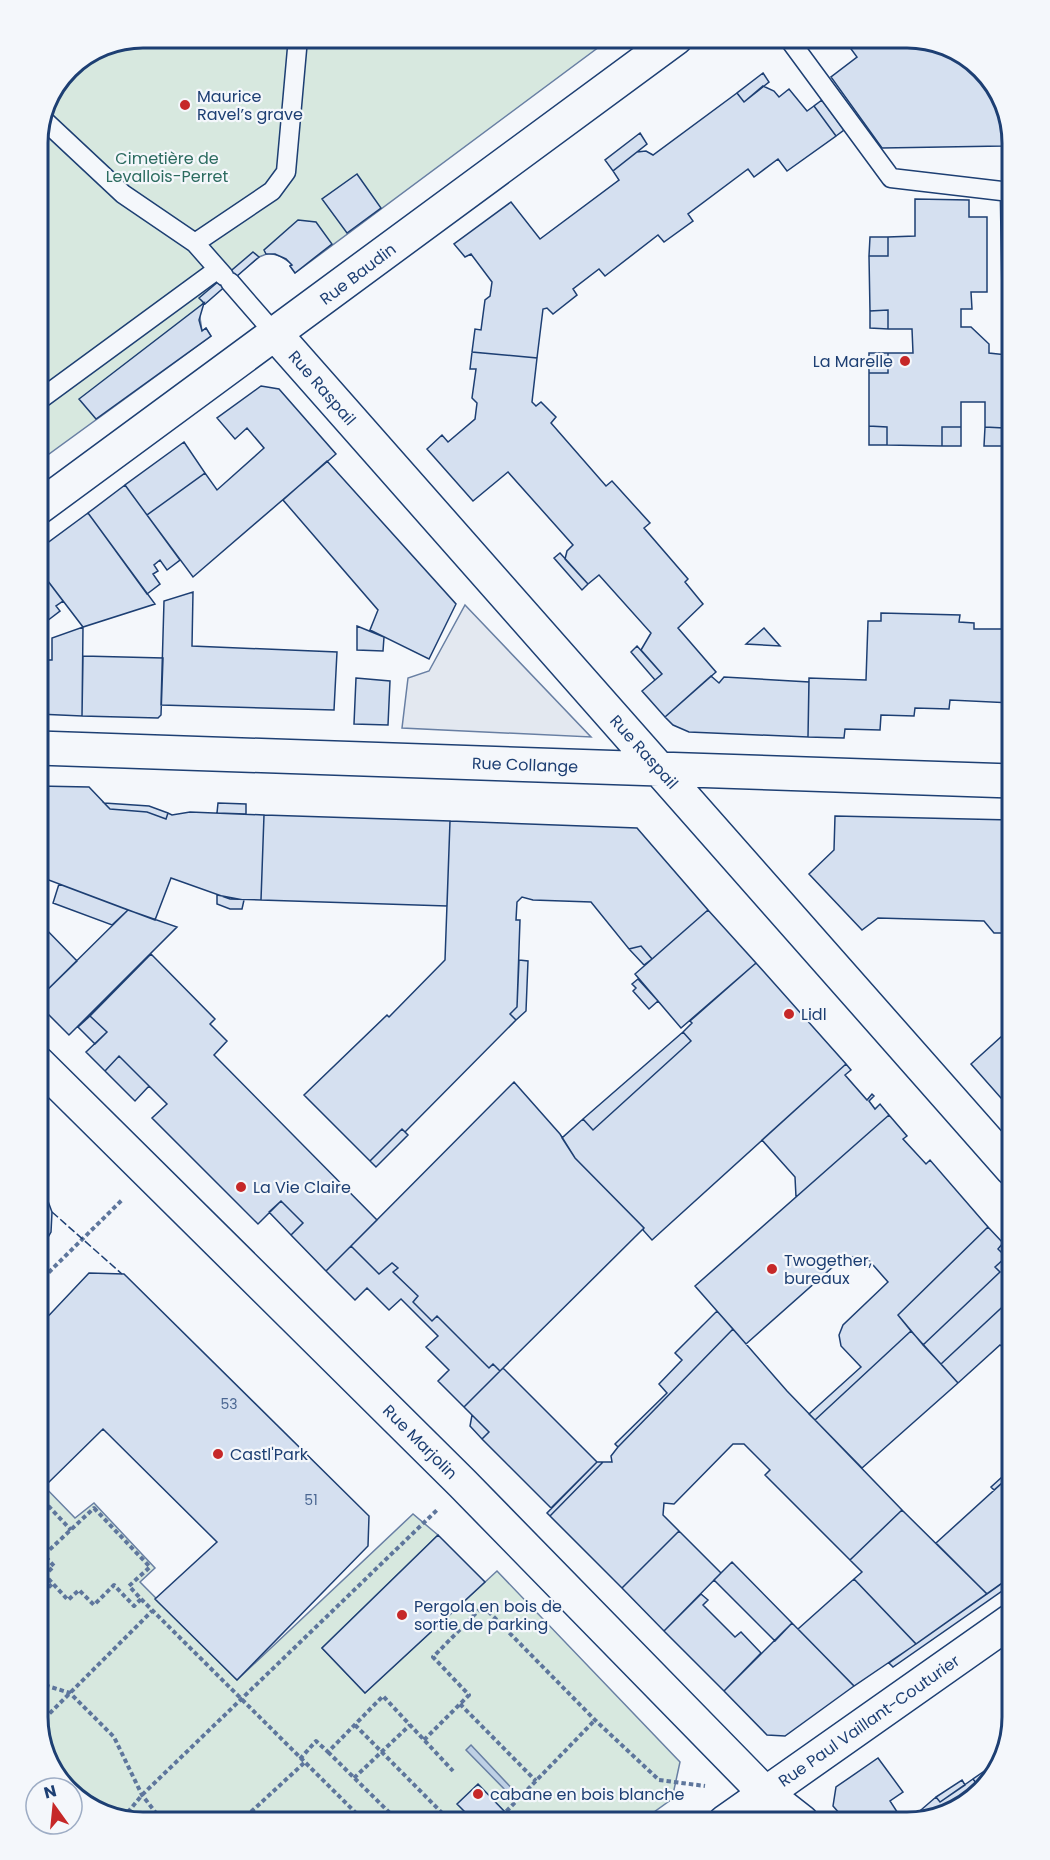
<svg xmlns="http://www.w3.org/2000/svg" width="1050" height="1860" viewBox="0 0 1050 1860" font-family="Poppins,sans-serif">
<style>
.green{fill:#d7e8df;stroke:#687fa3;stroke-width:1.5}
.parking{fill:#e3e8f0;stroke:#687fa3;stroke-width:1.5}
.water{fill:#bed0e5;stroke:#687fa3;stroke-width:1.5}
.building{fill:#d5e0f0;stroke:#1d3f73;stroke-width:1.5}
.lines{fill:none;stroke-linecap:round;stroke-linejoin:round}
.lane-casing{stroke:#1d3f73;stroke-width:21}
.street-casing{stroke:#1d3f73;stroke-width:36}
.path{stroke:#5e769c;stroke-width:4;stroke-dasharray:4.5 3;stroke-linecap:butt}
.lane{stroke:#f4f7fb;stroke-width:18}
.street{stroke:#f4f7fb;stroke-width:33}
.fence{stroke:#1d3f73;stroke-width:1.5;stroke-dasharray:8 3;stroke-linecap:butt}
.poi-dot{fill:#c62828;stroke:#f4f7fb;stroke-width:2}
.labels{text-anchor:middle;dominant-baseline:central;stroke-width:4.5;stroke-linejoin:round;paint-order:stroke}
.number-label{font-size:14px;fill:#4b6792}
.poi-label{font-size:16px;fill:#1d3f73;stroke:#f4f7fb;text-anchor:start}
.park-label{font-size:16px;fill:#2c6c60;stroke:#f4f7fb}
.street-label{font-size:16px;fill:#1d3f73;stroke:#f4f7fb}
.rim{fill:none;stroke:#1d3f73;stroke-width:3}
</style>
<rect width="100%" height="100%" fill="#f4f7fb"/>
<!-- green -->
<path class="green" d="M143 38H611L295 273 290 266 292 264 280 256 269 253 259 257 203 303 199 311 202 331 206 328 211 336 38 462V137L69 68 103 45Z
M38 1480 75 1518 94 1503 155 1568 140 1582 237 1680 413 1514 438 1535 322 1648 365 1693 497 1571 680 1762 672 1799 640 1822H137L84 1804 48 1763 38 1717Z"/>
<!-- parking -->
<path class="parking" d="M465 605 591 737 402 728 408 678 429 671Z"/>
<!-- water -->
<path class="water" d="M471 1745 519 1796 514 1799 466 1750Z"/>
<!-- building -->
<path class="building" d="M843 38H914L966 56 1002 97 1007 119H1003V146L882 148 831 77 857 57Z
M763 73 769 82 744 102 737 93Z
M763 86 774 91 779 97 789 89 807 111 814 106 836 136 787 171 778 159 754 177 748 169 688 214 693 221 664 242 658 235 605 276 599 269 573 289 577 295 553 314 547 308 543 309 537 358 472 352 475 329 481 330 485 300 490 296 492 282 471 254 465 257 454 244 511 202 540 239 619 180 613 171 637 152 646 151 653 155 737 93 744 102Z
M822 100 844 130 836 136 814 106Z
M640 133 647 144 613 171 605 160Z
M357 174 381 208 347 233 322 199Z
M915 199 969 200V217H987V292H971L972 309H961V327H971L989 344V353L1007 355 1008 344H1012V446H1004V428L985 427V402H961V427H942V446L887 445V427L869 426V373H888V353H913L912 329H888V310L870 311 869 256H888V237L915 236Z
M298 220 316 222 332 244 295 273 290 266 292 265 286 259 275 254H266L264 250Z
M870 237H888V256H869Z
M253 252 259 257 205 304 199 298Z
M204 303 199 320 202 331 206 328 211 336 96 419 79 399Z
M888 310V329L870 328V311Z
M472 352 537 358 532 402 536 406 541 402 556 417 551 423 606 486 612 481 650 523 644 528 688 579 685 582 703 604 678 628 716 672 665 717 642 691 662 674 641 650 651 633 599 575 588 584 565 559 567 551 573 545 508 472 473 501 427 449 442 435 448 442 475 419 477 403 472 398 476 369H470Z
M869 353H888V373H869Z
M261 386 279 389 336 454 193 577 147 515 205 473 217 490 264 448 247 428 235 439 217 418Z
M869 426 887 427V445H869Z
M942 427H961V446H942Z
M985 427 1004 428V446H984Z
M184 442 205 473 147 515 125 485Z
M327 461 456 604 429 659 370 630 378 610 283 500Z
M125 485 180 560 167 570 160 560 154 565 158 571 153 574 160 584 147 594 88 513Z
M88 513 155 604 83 627 38 568V550Z
M560 553 588 584 582 590 554 558Z
M38 568 63 601 56 606 60 611 47 621 43 615 38 619Z
M193 592 192 646 337 652 334 710 161 705 164 601Z
M881 613 960 615 959 622 974 623V629H1012V703L950 700 949 709 915 708 914 716 881 715 880 730 845 729 844 738 808 737 809 678 866 680 868 621H881Z
M38 623 48 639 38 642Z
M357 626 384 637 383 651 357 650Z
M83 627 82 716 38 714V652H44L45 660H52V638Z
M764 628 780 646 746 644Z
M637 646 662 674 655 680 631 652Z
M83 656 163 658 161 715 158 718 82 716Z
M711 676 719 683 724 677 809 682 808 737 689 732 673 725 665 717Z
M356 678 390 681 388 725 354 724Z
M38 786 89 787 110 809 147 812 166 819 168 813 172 815 190 812 264 815 261 900 230 899 171 878 155 920 38 876Z
M104 803 149 806 168 813 166 819 147 812 110 809Z
M218 803 246 804V814L217 813Z
M264 815 450 821 447 906 261 900Z
M835 816 1012 820V933H994L984 921 878 918 862 930 809 874 834 850Z
M450 821 637 828 708 910 652 959 641 946 629 949 591 902 533 900 522 897 517 902 516 920H520L517 1007 510 1014 516 1020 405 1132 402 1129 370 1161 304 1095 387 1015 389 1017 445 960Z
M59 884 128 910 112 925 53 903Z
M217 895 244 900 242 909H230L217 904Z
M128 910 177 927 69 1035 38 1004V999Z
M708 910 756 963 681 1028 635 974Z
M38 921 77 961 38 999Z
M641 946 652 959 644 965 629 949Z
M151 954 215 1019 210 1024 227 1041 214 1055 377 1220 326 1271 291 1235 303 1223 281 1201 258 1224 152 1118 167 1104 119 1056 105 1071 86 1052 107 1032 90 1016Z
M519 960 528 961 526 1011 516 1020 510 1014 517 1007Z
M756 963 846 1064 652 1240 643 1230 644 1228 575 1158 562 1138 583 1119 593 1130 691 1041 683 1032 692 1023 690 1021Z
M638 979 658 1001 649 1009 633 991 636 988 632 984Z
M90 1016 107 1032 95 1044 78 1027Z
M1012 1027V1102L1008 1106 971 1064Z
M683 1032 691 1041 593 1130 583 1119Z
M119 1056 149 1086 135 1101 105 1071Z
M846 1064 851 1070 845 1075 867 1100 872 1094 874 1096 869 1101 875 1109 880 1104 889 1115 796 1197 795 1177 762 1140Z
M514 1082 560 1134 575 1158 644 1228 500 1371 493 1364 489 1368 437 1316 432 1321 413 1302 418 1296 393 1272 398 1268 392 1263 379 1274 351 1246Z
M889 1115 907 1136 903 1139 926 1164 930 1160 988 1227 898 1315 911 1331 815 1420 809 1414 861 1367 841 1346 839 1335 843 1325 888 1282 866 1257H844L746 1344 695 1286Z
M402 1129 408 1135 376 1167 370 1161Z
M38 1185 45 1193 52 1212 51 1232 38 1255Z
M281 1201 303 1223 291 1235 269 1212Z
M988 1227 1003 1243 998 1249 1006 1257 995 1267 1000 1272 923 1345 898 1315Z
M351 1246 379 1274 392 1263 398 1268 393 1272 418 1296 413 1302 432 1321 437 1316 489 1368 493 1364 500 1371 464 1407 438 1381 449 1370 426 1347 438 1336 401 1299 389 1310 367 1288 355 1300 326 1271Z
M1006 1257 1012 1264V1298L941 1364 923 1345 1000 1272 995 1267Z
M89 1273 124 1274 369 1516 368 1546 237 1680 155 1599 217 1542 103 1429 44 1487 38 1480V1327Z
M1012 1298V1341L1004 1348 1000 1345 958 1383 941 1364Z
M717 1311 733 1329 618 1447 615 1444 667 1393 659 1384 682 1360 675 1353Z
M733 1329 787 1391 902 1510 850 1560 765 1475 770 1470 744 1444H733L674 1504 664 1503 663 1515 679 1531 622 1588 550 1516 603 1462H612L611 1456 618 1447Z
M911 1331 958 1383 862 1468 815 1420Z
M503 1368 597 1462 551 1508 482 1439 489 1432 464 1407Z
M472 1415 489 1432 482 1439 470 1426Z
M597 1462H603L550 1516 547 1513Z
M1012 1468V1474L994 1490 991 1487Z
M1012 1474V1576L987 1594 936 1543Z
M902 1510 987 1594 916 1644 854 1579 862 1572 850 1560Z
M679 1531 721 1573 664 1631 622 1588Z
M438 1535 485 1582 365 1693 322 1648Z
M732 1562 792 1623 775 1641 714 1580Z
M1012 1576V1584L893 1667 889 1663Z
M854 1579 916 1644 854 1686 798 1629Z
M701 1594 708 1600 703 1605 735 1637 741 1632 761 1653 724 1691 664 1631Z
M792 1623 854 1686 785 1736 767 1735 724 1691Z
M878 1758 903 1792 890 1801 903 1821 847 1822 833 1806 836 1787Z
M999 1761 995 1775 980 1788 973 1779Z
M973 1779 980 1788 953 1812 907 1822 936 1797 940 1802Z
M962 1780 965 1785 940 1802 936 1797Z
M478 1784 505 1812 494 1822H475L457 1804Z"/>
<g class="lines">
<!-- lane casing -->
<g class="lane-casing">
<path id="lane" d="M788 38 891 178 1010 192
M45 121 123 194 195 243 224 276
M195 243 272 191 286 172 298 38
M230 282 276 335
M1012 309 1010 192H1012
M38 401 218 269"/>
</g>
<!-- street casing -->
<g class="street-casing">
<path id="street" d="M276 335 1012 1169
M38 508 676 38
M38 748 1012 781
M38 1063 462 1483 765 1793 802 1822
M725 1822 1012 1620"/>
</g>
<!-- path -->
<path class="path" d="M38 1283 122 1200
M38 1495 71 1530
M94 1508 150 1567 129 1586 141 1599 134 1606 114 1585 94 1605 79 1590 68 1600 45 1575 54 1566 44 1555Z
M38 1598 53 1583
M141 1599 365 1822
M38 1683 70 1693 114 1737 142 1795 163 1822
M460 1704 536 1781
M38 1707 46 1716
M39 1724 152 1611
M355 1725 451 1822
M424 1740 469 1695 433 1657 483 1606 595 1720 659 1780 705 1786
M328 1752 399 1822
M300 1759 316 1741 328 1752 383 1696 453 1771
M354 1778 410 1725
M69 1787 70 1788
M72 1790 87 1805
M123 1818 142 1795 437 1510
M240 1822 304 1763
M496 1822 595 1720"/>
<!-- lane -->
<use href="#lane" class="lane"/>
<!-- street -->
<use href="#street" class="street"/>
<!-- fence -->
<path class="fence" d="M52 1212 122 1274"/>
</g>
<!-- markers -->
<g class="poi-dot">
<circle cx="185" cy="105" r="6"/>
<circle cx="905" cy="361" r="6"/>
<circle cx="789" cy="1014" r="6"/>
<circle cx="241" cy="1187" r="6"/>
<circle cx="772" cy="1269" r="6"/>
<circle cx="218" cy="1454" r="6"/>
<circle cx="402" cy="1615" r="6"/>
<circle cx="478" cy="1794" r="6"/>
</g>
<g class="labels">
<!-- number labels -->
<g class="number-label">
<text x="229" y="1404">53</text>
<text x="311" y="1500">51</text>
</g>
<!-- poi labels -->
<g class="poi-label">
<text x="197" y="96">Maurice<tspan x="197" dy="18">Ravel’s grave</tspan></text>
<text x="893" y="361" text-anchor="end">La Marelle</text>
<text x="801" y="1014">Lidl</text>
<text x="253" y="1187">La Vie Claire</text>
<text x="784" y="1260">Twogether,<tspan x="784" dy="18">bureaux</tspan></text>
<text x="230" y="1454">Castl'Park</text>
<text x="414" y="1606">Pergola en bois de<tspan x="414" dy="18">sortie de parking</tspan></text>
<text x="490" y="1794">cabane en bois blanche</text>
</g>
<!-- park labels -->
<g class="park-label">
<text x="167" y="158">Cimetière de<tspan x="167" dy="18">Levallois-Perret</tspan></text>
</g>
<!-- street labels -->
<g class="street-label">
<text transform="translate(358 274) rotate(-37)">Rue Baudin</text>
<text transform="translate(322 388) rotate(49)">Rue Raspail</text>
<text transform="translate(644 752) rotate(48)">Rue Raspail</text>
<text transform="translate(525 765) rotate(2)">Rue Collange</text>
<text transform="translate(420 1442) rotate(45)">Rue Marjolin</text>
<text transform="translate(869 1721) rotate(-35)">Rue Paul Vaillant-Couturier</text>
</g>
</g>
<!-- crop -->
<path d="M0 0H1050V1860H0ZM143 48H907A95 95 0 0 1 1002 143V1717A95 95 0 0 1 907 1812H143A95 95 0 0 1 48 1717V143A95 95 0 0 1 143 48Z" fill="#f4f7fb" fill-rule="evenodd"/>
<path class="rim" d="M143 48H907A95 95 0 0 1 1002 143V1717A95 95 0 0 1 907 1812H143A95 95 0 0 1 48 1717V143A95 95 0 0 1 143 48Z"/>
<!-- north arrow -->
<g transform="translate(54 1806) rotate(345)"><circle r="28" fill="#f4f7fb" stroke="#9eadc5" stroke-width="1.5"/>
<path d="M0-4.5L10 22L0 15L-10 22Z" fill="#c62828"/>
<text y="-9" font-size="16" font-weight="bold" text-anchor="middle" fill="#1d3f73">N</text>
</g>
</svg>
